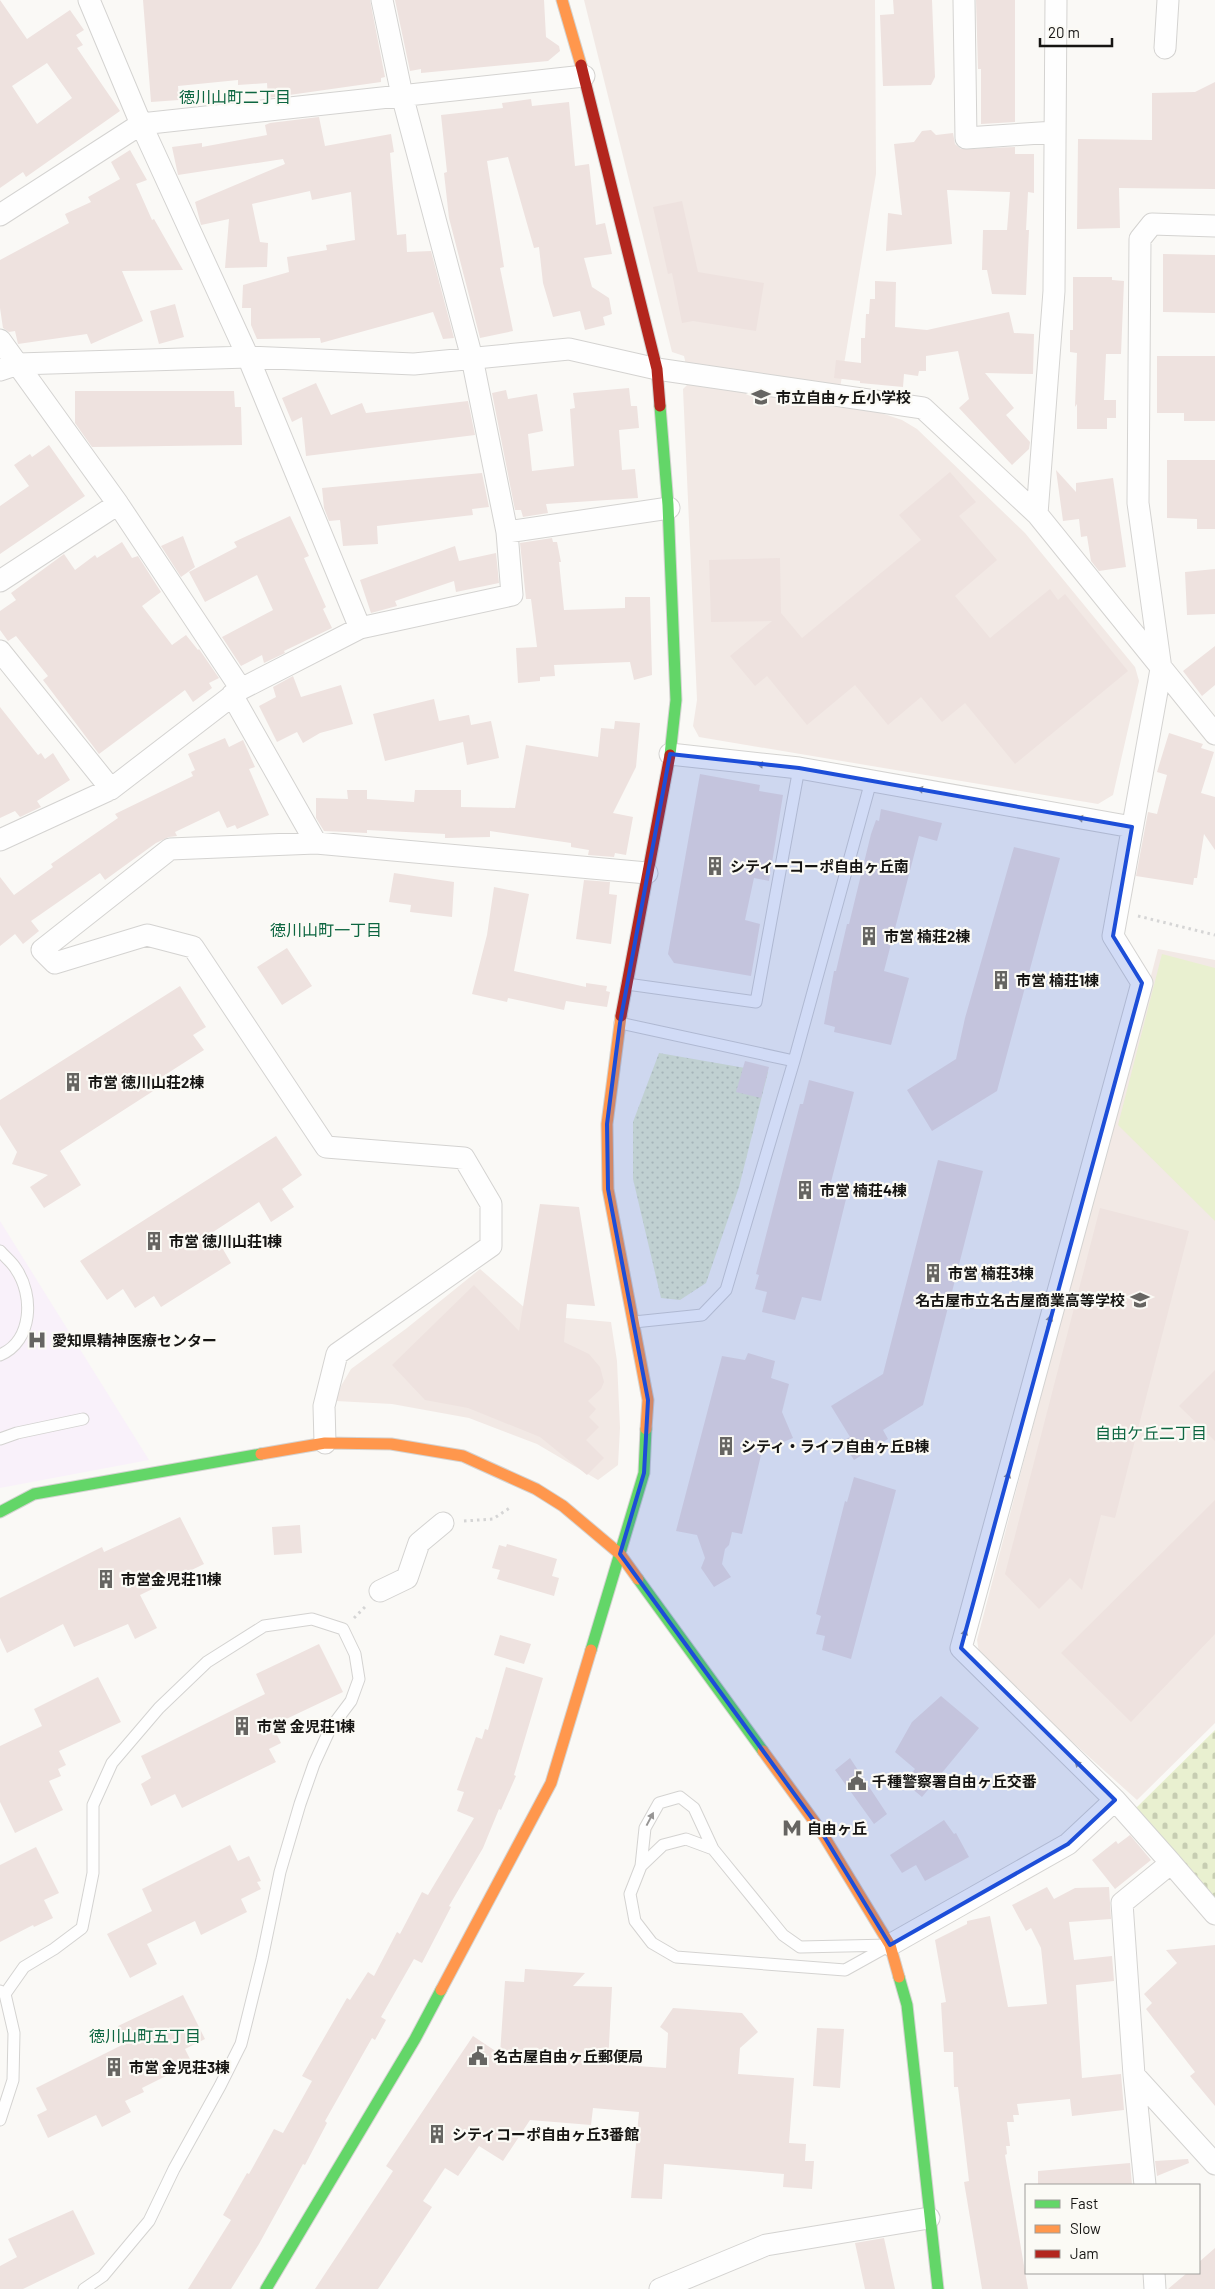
<svg xmlns="http://www.w3.org/2000/svg" width="1215" height="2289" viewBox="0 0 1215 2289" font-family="Barlow,'Noto Sans JP',sans-serif">
<style>
.education{fill:#f2e9e5}
.medical{fill:#f9f1fa}
.grass{fill:#e9f0d0}
.cemetery{fill:url(#cemetery-stones)}
.park{fill:url(#park-dots)}
.building{fill:#eee2df;fill-rule:evenodd}
.lines{fill:none;stroke-linecap:round;stroke-linejoin:round}
.lane-casing{stroke:#d4d3d1;stroke-width:13}
.street-casing{stroke:#d4d3d1;stroke-width:23}
.fast-casing{stroke:#d4d3d1;stroke-width:13}
.slow-casing{stroke:#d4d3d1;stroke-width:13}
.jam-casing{stroke:#d4d3d1;stroke-width:13}
.path{stroke:#d5d5d5;stroke-width:3;stroke-dasharray:2.5 4;stroke-linecap:butt}
.lane{stroke:#fefefe;stroke-width:11}
.street{stroke:#fefefe;stroke-width:21}
.fast{stroke:#63d668;stroke-width:11}
.slow{stroke:#ff974d;stroke-width:11}
.jam{stroke:#b3261e;stroke-width:11}
.oneway{fill:#969594}
.marked{fill:#1d4ed8;fill-opacity:0.2;stroke:#1d4ed8;stroke-width:4;stroke-linejoin:round}
.labels{text-anchor:middle;dominant-baseline:central;stroke-width:4.5;stroke-linejoin:round;paint-order:stroke}
.poi-label{font-size:15px;font-weight:bold;fill:#161513;stroke:#fbfaf5;text-anchor:start}
.neighbourhood-label{font-size:16px;fill:#0d6641;stroke:#fbfaf5}
</style>
<defs>
<pattern id="cemetery-stones" width="16" height="16" patternUnits="userSpaceOnUse" patternTransform="scale(1.25)"><rect width="16" height="16" fill="#e9f0d0"/><path d="M2 7V4a2 2 0 0 1 4 0v3zM10 15v-3a2 2 0 0 1 4 0v3z" fill="#c7cdb2"/></pattern>
<pattern id="park-dots" width="8" height="8" patternUnits="userSpaceOnUse" patternTransform="scale(1.25)"><rect width="8" height="8" fill="#e9f0d0"/><path d="M2 2h.1M6 6h.1" fill="none" stroke="#c7cdb2" stroke-width="1.8" stroke-linecap="round"/></pattern>
</defs>
<rect width="100%" height="100%" fill="#faf9f6"/>
<!-- education -->
<path class="education" d="M584 0H875L876 174 837 406 881 413 902 420 917 429 1025 533 1135 667 1139 681 1113 795 1098 804 699 737 693 726 697 700 683 389 690 382 684 356 672 352Z
M1158 949 1215 960V1723L1137 1800 980 1659 977 1640Z
M480 1269 533 1315 611 1322 617 1361 620 1428 618 1465 598 1480 537 1444 469 1418 392 1404 336 1401 341 1386 351 1369 407 1328Z"/>
<!-- medical -->
<path class="medical" d="M0 1221 149 1460 0 1488Z"/>
<!-- grass -->
<path class="grass" d="M1162 954 1215 968V1221L1118 1125Z"/>
<!-- cemetery -->
<path class="cemetery" d="M1215 1730V1898L1135 1809Z"/>
<!-- park -->
<path class="park" d="M659 1053 768 1072 739 1187 706 1283 680 1300 661 1298 633 1179V1122Z"/>
<!-- building -->
<path class="building" d="M0 0 27 39 70 10 84 30 76 35 83 45 77 48 120 111 26 177 23 172 0 188ZM47 63 72 98 37 124 12 86Z
M143 0H370L385 77 381 78V82L268 98 267 83 238 85V80L178 86 179 100 151 102Z
M395 0H544L546 37 559 46 560 51 548 61 421 73V69L410 71Z
M893 0H932L935 77 931 85 883 86 880 15 894 14Z
M976 0H1015V122L981 124V69H978Z
M1215 82V189L1119 188 1120 228 1077 229 1078 139 1152 140V93L1195 92Z
M531 99 532 106 569 102 575 166 589 164 596 225 605 223 612 254 584 258 592 287 609 298 612 314 603 317 605 325 585 330 580 311 553 317 543 283 539 247 534 248 508 157 487 161 504 267 500 268 513 331 480 338 449 218 444 173 447 172 441 115 503 108 502 103Z
M319 117 325 146 391 134 394 152 390 153 397 235 406 234 407 252 431 251 454 338 443 339 433 312 321 343 320 338 257 339 251 325V308H242L243 285 289 272 287 257 327 250 326 245 355 240 351 192 312 200 310 191 252 204 260 242 268 243 267 267 225 268 229 219 201 225 195 202 285 164 283 159 178 175 172 147 202 143V147L267 135 265 125 270 123Z
M931 130 936 135 953 133 955 144 961 149 1015 147V154H1034V193L1028 192 1026 230H1029L1026 295 992 294 987 270H982L983 230H1007L1010 192 947 190 952 244 886 251 888 213 902 215 894 144 914 142 922 131Z
M130 150 147 180 136 184 152 220 154 219 183 270 122 271 143 321 91 344 87 334 18 344 15 331 9 332 3 328 0 308V260L69 223 65 214 91 202 88 197 120 179 111 162Z
M682 201 698 272 764 283 756 331 693 321 682 323 672 273 668 274 653 207Z
M1163 254 1215 255V313L1163 312Z
M1073 277H1112V280L1124 281 1121 354H1106L1104 400H1116V418H1107V429H1077V404L1075 407 1077 353 1070 352V330H1073Z
M875 281 896 282 895 327 927 330 1009 312 1014 333 1034 334 1033 374 985 373 1014 408 1006 415 1030 442 1029 449 1012 465 959 408 969 399 958 351 926 356V371H919L918 376 904 374 903 387 860 383V381L834 378 836 360 861 363V338H865L866 314H869L870 299H875Z
M175 304 184 337 159 344 150 311Z
M1157 356H1215V421H1184V413H1157Z
M316 383 331 415 362 403 366 413 468 401 475 435 306 456 302 417 292 422 282 398Z
M629 388 631 406H637L639 428 619 430 622 470 635 469 638 498 546 504 548 513 523 517 521 510H515L492 393 506 390 508 399 537 394 543 431 528 434 532 471 574 466 570 409 575 408 573 393Z
M75 391H234L235 407H241L242 445 92 447 75 423Z
M49 445 85 496 0 554V506L29 486 14 465 30 454 32 457Z
M1167 460H1215V529H1197V519L1167 518Z
M1056 470 1076 492V483L1113 478 1126 567 1099 571 1091 561 1087 536 1081 537 1079 519 1063 521Z
M950 472 976 502 959 516 997 560 955 596 990 638 1050 589 1058 600 1065 594 1128 671 1015 764 965 703 942 722 921 697 888 725 855 685 807 725 767 676 755 686 730 656 772 621 711 622 709 560 780 558 781 613 802 638 921 540 899 515Z
M482 473 489 507 472 509 473 515 377 526 378 544 343 546 340 520 329 521 324 508 322 488Z
M290 516 309 556 304 558 326 607 323 609 332 628 284 651 285 653 264 663 262 655 241 666 222 637 273 610 257 575 205 602 189 572 237 547 234 542Z
M183 536 195 567 181 577 161 546Z
M552 538 553 542H557L561 562H559L564 610 625 608V597H650L652 675 634 680 630 662 554 665 555 676 540 677V681L518 683 516 648 537 647 531 599H526L520 543Z
M122 542 132 558 138 556 161 592 142 606 172 645 186 635 198 650 199 649 219 678 209 683 212 688 193 702 185 690 99 754 43 680 48 676 16 636 8 641 0 630V611L16 600 11 593 64 554 75 570 95 555 97 558Z
M455 546 459 561 496 553 499 583 456 592 454 581 395 601 397 606 371 613 360 580Z
M1215 569V614L1187 615 1185 572Z
M1215 646V685L1202 696 1183 671Z
M293 676 301 697 341 685 353 724 320 733 303 743 297 732 277 742 259 706 276 697 273 687Z
M434 699 439 721 469 715 471 725 491 721 499 758 467 765 463 742 385 761 373 714Z
M0 707 38 755 41 753 45 759 53 753 70 780 37 801 41 807 20 817 15 811 0 818Z
M615 721 640 723 636 767 613 813 633 817 626 855 615 853 614 857 588 855 589 850 571 847V843L490 831V837L445 838V834L367 830V833L324 831 316 818V798L348 799 347 790H367V799L414 802 415 790H461V807L515 808 526 745 598 757 601 728 614 729Z
M1169 733 1203 744 1201 748 1214 752 1201 793 1215 797V850L1204 834 1197 878H1194L1193 885 1136 876 1148 812 1157 814 1167 775 1157 772Z
M225 738 229 747 243 740 255 767 249 769 269 815 237 829 235 825 227 828 219 811 175 832 177 836 169 837 156 843 105 880 100 873 31 921 39 931 23 944 15 934 0 946V877L14 895 53 867 51 864 118 818 115 814 193 776 191 772 195 770 188 754Z
M700 774 760 785 759 791 783 795 769 881 754 878 745 920 760 924 751 976 674 963 668 954Z
M881 809 942 823 937 841 919 836 884 971 909 978 891 1045 834 1032 835 1027 824 1024 834 971H836L847 924H849L871 834 876 820 879 821Z
M1014 847 1060 858 997 1091 932 1131 907 1090 956 1059 965 1018Z
M394 873 454 882 452 917 410 912 411 905 389 902Z
M584 880 610 882 609 894 617 895 611 944 576 939Z
M494 887 529 894 514 971 586 987V983L607 986 606 991 610 992 607 1007 566 1001 564 1010 508 998 507 1002 472 994 487 935Z
M287 948 312 986 282 1005 257 967Z
M180 986 206 1027 193 1035 204 1050 157 1080 161 1086 60 1151 81 1185 44 1208 30 1187 48 1175 12 1164 17 1152 0 1125V1100Z
M745 1061 769 1067 761 1098 736 1092Z
M809 1080 854 1092 830 1186 848 1191 821 1301 802 1297 795 1320 762 1312 767 1292 755 1289 759 1275 756 1274 800 1104H803Z
M276 1136 302 1175 282 1189 294 1207 271 1222 259 1202 213 1232 231 1263 161 1307 154 1296 135 1308 123 1289 107 1300 80 1261Z
M938 1160 983 1171 923 1405 883 1430 888 1439 854 1460 842 1441 850 1437 831 1406 883 1374Z
M540 1204 579 1207 595 1306 567 1304 564 1342 589 1354 600 1367 604 1382 601 1389 588 1401 596 1409 589 1417 599 1427 586 1440 604 1458 587 1475 540 1437 468 1408 425 1400 392 1365 474 1285 519 1331Z
M1100 1208 1189 1231 1115 1518 1101 1515 1082 1590 1070 1578 1039 1609 1005 1574Z
M748 1353 775 1361 771 1378 789 1384 782 1412 793 1438 762 1451 742 1534 732 1532 729 1545 725 1549 722 1564 731 1577 714 1587 701 1568 705 1558 697 1535 676 1531 722 1356 745 1360Z
M1215 1370V1441L1179 1406Z
M854 1477 896 1490 851 1659 822 1650 825 1636 816 1634 821 1616 816 1614 845 1501 847 1502Z
M1215 1500V1634L1131 1722 1061 1653Z
M180 1517 204 1564 140 1595 157 1628 135 1639 128 1624 74 1647 63 1624 7 1653 0 1638V1598L102 1547 104 1552Z
M300 1525 302 1553 274 1555 272 1527Z
M507 1544 557 1559 552 1576 559 1578 554 1596 497 1579 500 1570 492 1568 499 1545 506 1547Z
M500 1635 531 1644 524 1664 494 1655Z
M319 1644 343 1692 282 1721 286 1731 277 1735 281 1743 269 1749 276 1762 182 1808 175 1794 151 1806 141 1784 151 1778 141 1756 265 1694 256 1674Z
M506 1667 543 1678 514 1775 516 1776 501 1810 499 1809 483 1848 449 1906 451 1907 422 1963 414 1959 381 2017 386 2020 375 2040 372 2038 325 2121 327 2123 305 2165 303 2164 259 2244 231 2289H188L231 2220 223 2215 247 2173 249 2174 274 2129 283 2133 312 2081 302 2076 347 1998 350 2000 368 1972 374 1976 397 1932 400 1934 422 1892 428 1895 474 1818 457 1811 464 1792 457 1790 476 1737 482 1739 485 1729 488 1730Z
M98 1677 121 1722 59 1751 66 1765 58 1769 61 1776 49 1781 63 1810 15 1833 0 1802V1746L42 1726 34 1709Z
M941 1696 979 1728 922 1797 904 1782 915 1769 895 1752 912 1722Z
M850 1758 887 1814 874 1824 835 1770Z
M944 1820 954 1834 956 1833 969 1857 925 1881 916 1865 902 1873 890 1855Z
M1130 1835 1151 1860 1115 1889 1092 1860 1116 1841 1118 1844Z
M230 1845 238 1861 249 1856 261 1881 257 1882 261 1889 241 1899 247 1912 201 1935 195 1921 147 1944 157 1964 130 1978 107 1934 152 1911 142 1889Z
M36 1847 59 1893 44 1900 53 1918 34 1927 33 1925 0 1942V1865Z
M1047 1887 1054 1899 1075 1888 1109 1887 1111 1919 1069 1922 1074 1960 1112 1956 1114 1981 1076 1985 1082 2078 1121 2074 1124 2110 1072 2116 1070 2099 1017 2104 1019 2115H1013L1014 2122H1007L1010 2146H1006L1007 2154 1005 2155 1028 2289H982L964 2182 969 2181 958 2087H954L953 2052H944L941 2003 946 2002 935 1940 967 1924V1921L990 1916 1008 2007 1047 2004 1041 1948 1031 1928 1026 1931 1012 1905Z
M1215 1945V2106L1190 2076 1195 2072 1146 2009 1152 2003 1144 1994 1177 1963 1166 1950Z
M525 1969 585 1973 573 1986 612 1987 608 2064 666 2068 668 2033 660 2027 673 2008 742 2013 758 2032 740 2048 738 2074 794 2078 789 2143 806 2144 805 2161H814L812 2189 783 2187 784 2174 664 2164 662 2199 631 2198 639 2112 593 2108 591 2125 530 2120 503 2161 479 2146 458 2176 445 2168 423 2201 432 2207 378 2289H315L393 2171 386 2166 473 2036 500 2054 505 1981 524 1982Z
M183 1995 205 2039 185 2049 192 2063 142 2088 144 2092 125 2101 131 2112 102 2127 96 2115 48 2138 37 2115 47 2110 36 2088 126 2043 118 2026Z
M817 2028 844 2029 840 2088 813 2086Z
M1188 2159 1189 2163 1157 2176 1155 2161Z
M1130 2163 1132 2185H1038V2171Z
M73 2210 95 2254 23 2289H0V2266L17 2257 8 2239Z
M884 2238 895 2289H865L855 2243Z
M1215 2248V2289H1168L1187 2273H1199V2262Z"/>
<g class="lines">
<!-- lane casing -->
<g class="lane-casing">
<path id="lane" d="M627 984 756 1002 799 768
M620 1023 794 1061
M0 1251C5 1257 12 1262 16 1269 34 1295 33 1341 0 1355
M634 1322 702 1315 726 1290 794 1061 871 781
M0 1439 17 1433 83 1419
M686 1839 713 1849 783 1935 800 1947 890 1945 845 1970 676 1957 652 1943 635 1921 630 1894 641 1866 663 1845Z
M641 1866 645 1828 659 1803 680 1797 694 1808 713 1849
M0 1991 5 1994 14 2033 13 2080 0 2120
M5 1994 24 1967 54 1949 82 1928 93 1873V1805L112 1763 159 1708 207 1662 264 1626 312 1619 343 1629 355 1654 359 1679 351 1701 330 1729 314 1764 300 1804 280 1872 262 1959 241 2044 220 2086 174 2169 149 2221 103 2276 84 2289"/>
</g>
<!-- street casing -->
<g class="street-casing">
<path id="street" d="M89 0 141 124 248 357 360 628
M964 0 966 138 1055 132
M1165 48 1168 0
M0 215 141 124 584 76
M0 340 118 504 241 689
M0 370 18 364 248 357 414 364 569 349 657 369 923 408 1037 514 1215 734
M1037 514 1054 291 1056 0
M507 532 669 508
M0 581 118 504
M0 651 111 789
M232 695 316 843
M670 754 799 768 1132 827
M0 840 111 789 241 689 360 628 512 595 507 532 472 358 402 95 382 0
M325 1443 324 1406 337 1354 491 1246V1204L464 1158 326 1147 193 947 147 935 55 963 42 950 170 849 316 843 647 873
M380 1591 407 1578 419 1543 443 1523
M1115 1800 961 1648 1142 983 1113 936 1161 669 1138 503 1140 239 1152 224 1215 226
M890 1945 1068 1844 1115 1800 1171 1863
M1134 2075 1215 2164
M1145 2185 1134 2075 1122 1903 1171 1863 1215 1914
M1154 2273 1155 2289
M660 2289 766 2245 929 2218"/>
</g>
<!-- fast casing -->
<g class="fast-casing">
<path id="fast" d="M660 406 668 505 676 700 670 755
M0 1512 34 1494 261 1454
M638 1579 763 1751
M591 1650 644 1473 646 1429
M899 1977 907 2005 938 2289
M266 2289 415 2039 441 1990"/>
</g>
<!-- slow casing -->
<g class="slow-casing">
<path id="slow" d="M562 0 581 65
M621 1016 607 1124 608 1189 648 1400 646 1429
M261 1454 325 1443 391 1444 463 1456 536 1489 563 1506 620 1554 638 1579
M763 1751 819 1828 890 1945 899 1977
M441 1990 551 1783 591 1650"/>
</g>
<!-- jam casing -->
<g class="jam-casing">
<path id="jam" d="M581 65 657 369 660 406
M621 1016 670 755"/>
</g>
<!-- path -->
<path class="path" d="M1138 916 1215 935
M464 1521 493 1519 511 1507
M354 1618 366 1606"/>
<!-- lane -->
<use href="#lane" class="lane"/>
<!-- street -->
<use href="#street" class="street"/>
<!-- fast -->
<use href="#fast" class="fast"/>
<!-- slow -->
<use href="#slow" class="slow"/>
<!-- jam -->
<use href="#jam" class="jam"/>
</g>
<!-- one-way arrows -->
<defs><path id="oneway-solid" d="M-6-.8H1V-3.2L6.5 0L1 3.2V.8H-6Z" transform="scale(1.25)"/></defs>
<g class="oneway">
<use href="#oneway-solid" transform="translate(764 765) rotate(-174)"/>
<use href="#oneway-solid" transform="translate(924 790) rotate(-170)"/>
<use href="#oneway-solid" transform="translate(1084 819) rotate(-170)"/>
<use href="#oneway-solid" transform="translate(1049 1322) rotate(-75)"/>
<use href="#oneway-solid" transform="translate(1007 1479) rotate(-75)"/>
<use href="#oneway-solid" transform="translate(964 1636) rotate(-75)"/>
<use href="#oneway-solid" transform="translate(1080 1766) rotate(-136)"/>
<use href="#oneway-solid" transform="translate(650 1819) rotate(-62)"/>
</g>
<!-- marked area -->
<path class="marked" d="M670 754 799 768 1132 827 1113 936 1142 983 961 1648 1115 1800 1068 1844 890 1945 819 1828 620 1554 644 1473 648 1400 608 1189 607 1124 620 1023Z"/>
<!-- icons -->
<defs>
<g id="school-bare" transform="scale(1.5)"><path d="M0-5L7-2L0 1L-7-2ZM-4 1L0 2.5L4 1V4Q0 6-4 4Z" fill="#666562" stroke="#fbfaf5" stroke-width="2.5" paint-order="stroke"/></g>
<g id="building-bare" transform="scale(1.5)"><path d="M-4-6H4V6H1V3H-1V6H-4ZM-2.5-4.3h1.7v1.8h-1.7ZM.8-4.3h1.7v1.8H.8ZM-2.5-1h1.7V.8h-1.7ZM.8-1h1.7V.8H.8Z" fill="#666562" stroke="#fbfaf5" stroke-width="2.5" paint-order="stroke"/></g>
<g id="hospital-bare" transform="scale(1.5)"><path d="M-5-5h3v3.5h4V-5h3V5h-3V1.5h-4V5h-3Z" fill="#666562" stroke="#fbfaf5" stroke-width="2.5" paint-order="stroke"/></g>
<g id="civic-bare" transform="scale(1.5)"><path d="M-.6-6.5H3V-4.5H.6V-3L4-1V1h2V6H-6V1h2V-1L-.6-3ZM-1.2 2.5V6h2.4V2.5Z" fill="#666562" stroke="#fbfaf5" stroke-width="2.5" paint-order="stroke"/></g>
<g id="metro-bare" transform="scale(1.5)"><path d="M-5.5 5V-5H-3L0 0L3-5H5.5V5H3V-.5L0 4L-3-.5V5Z" fill="#666562" stroke="#fbfaf5" stroke-width="2.5" paint-order="stroke"/></g>
</defs>
<g fill-rule="evenodd">
<use href="#school-bare" x="761" y="397"/>
<use href="#building-bare" x="715" y="866"/>
<use href="#building-bare" x="869" y="936"/>
<use href="#building-bare" x="1001" y="980"/>
<use href="#building-bare" x="73" y="1082"/>
<use href="#building-bare" x="805" y="1190"/>
<use href="#building-bare" x="154" y="1241"/>
<use href="#building-bare" x="933" y="1273"/>
<use href="#school-bare" x="1140" y="1300"/>
<use href="#hospital-bare" x="37" y="1340"/>
<use href="#building-bare" x="726" y="1446"/>
<use href="#building-bare" x="106" y="1579"/>
<use href="#building-bare" x="242" y="1726"/>
<use href="#civic-bare" x="857" y="1781"/>
<use href="#metro-bare" x="792" y="1828"/>
<use href="#civic-bare" x="478" y="2056"/>
<use href="#building-bare" x="114" y="2067"/>
<use href="#building-bare" x="437" y="2134"/>
</g>
<g class="labels">
<!-- poi labels -->
<g class="poi-label">
<text x="776" y="397">市立自由ヶ丘小学校</text>
<text x="730" y="866">シティーコーポ自由ヶ丘南</text>
<text x="884" y="936">市営 楠荘2棟</text>
<text x="1016" y="980">市営 楠荘1棟</text>
<text x="88" y="1082">市営 徳川山荘2棟</text>
<text x="820" y="1190">市営 楠荘4棟</text>
<text x="169" y="1241">市営 徳川山荘1棟</text>
<text x="948" y="1273">市営 楠荘3棟</text>
<text x="1125" y="1300" text-anchor="end">名古屋市立名古屋商業高等学校</text>
<text x="52" y="1340">愛知県精神医療センター</text>
<text x="741" y="1446">シティ・ライフ自由ヶ丘B棟</text>
<text x="121" y="1579">市営金児荘11棟</text>
<text x="257" y="1726">市営 金児荘1棟</text>
<text x="872" y="1781">千種警察署自由ヶ丘交番</text>
<text x="807" y="1828">自由ヶ丘</text>
<text x="493" y="2056">名古屋自由ヶ丘郵便局</text>
<text x="129" y="2067">市営 金児荘3棟</text>
<text x="452" y="2134">シティコーポ自由ヶ丘3番館</text>
</g>
<!-- neighbourhood labels -->
<g class="neighbourhood-label">
<text x="235" y="96">徳川山町二丁目</text>
<text x="326" y="929">徳川山町一丁目</text>
<text x="1151" y="1432">自由ケ丘二丁目</text>
<text x="145" y="2035">徳川山町五丁目</text>
</g>
</g>
<!-- legend -->
<rect x="1025" y="2184" width="175" height="90" fill="#fbfaf5" stroke="#9f9e9b"/>
<rect x="1035" y="2200" width="25" height="8" fill="#63d668" stroke="#9f9e9b"/>
<text x="1070" y="2209" font-size="15" fill="#161513">Fast</text>
<rect x="1035" y="2225" width="25" height="8" fill="#ff974d" stroke="#9f9e9b"/>
<text x="1070" y="2234" font-size="15" fill="#161513">Slow</text>
<rect x="1035" y="2250" width="25" height="8" fill="#b3261e" stroke="#9f9e9b"/>
<text x="1070" y="2259" font-size="15" fill="#161513">Jam</text>
<!-- scale -->
<path d="M1040 38v8h72v-8" fill="none" stroke="#161513" stroke-width="2.5"/>
<text x="1048" y="38" font-size="15" fill="#161513" stroke="#fbfaf5" stroke-width="4" paint-order="stroke">20 m</text>
</svg>
